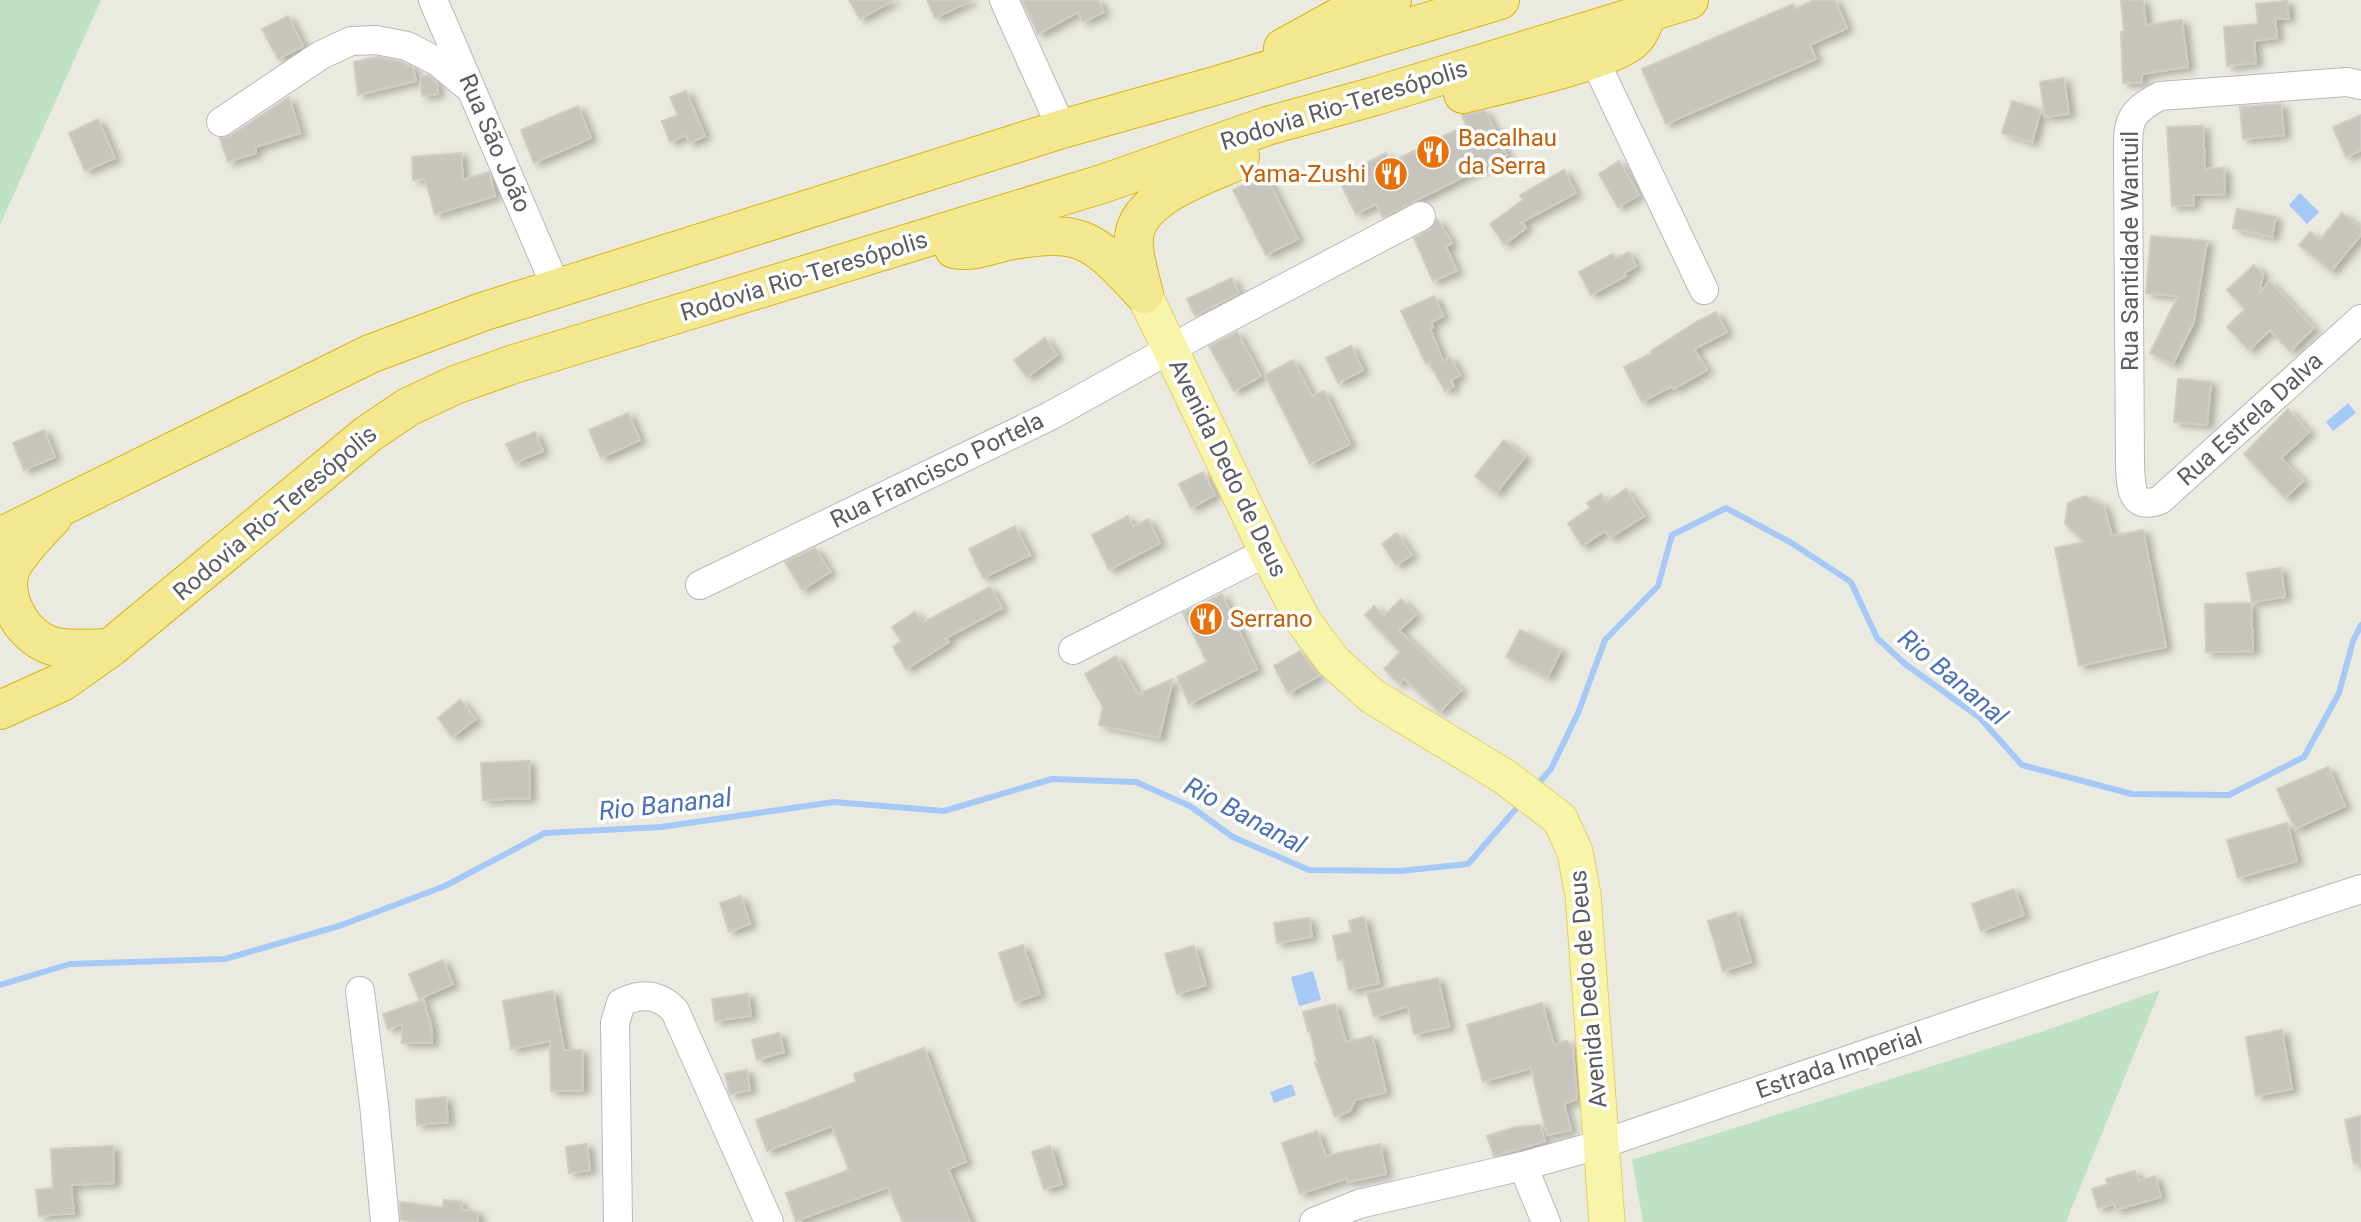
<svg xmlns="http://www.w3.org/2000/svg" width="2361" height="1222" viewBox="0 0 2361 1222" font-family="Roboto,sans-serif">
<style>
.green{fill:#bfe1c4}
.water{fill:#a5c9f7}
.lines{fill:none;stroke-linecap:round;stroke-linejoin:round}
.stream{stroke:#a5c9f7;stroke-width:6}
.building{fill:#c7c4be;stroke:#cfcdc0;stroke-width:2;filter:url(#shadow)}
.minor-casing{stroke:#b7b8bd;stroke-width:30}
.major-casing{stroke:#e4d161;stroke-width:37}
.highway-casing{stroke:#d9b613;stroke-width:40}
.minor{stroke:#fff;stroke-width:28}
.major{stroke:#f8f5aa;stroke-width:35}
.highway{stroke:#f3e790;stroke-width:38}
.labels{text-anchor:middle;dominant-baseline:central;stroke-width:7;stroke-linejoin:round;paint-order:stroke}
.street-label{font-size:24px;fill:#5a5c61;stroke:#fff}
.food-label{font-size:24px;fill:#c56008;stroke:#fff;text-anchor:start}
.water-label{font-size:26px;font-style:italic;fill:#4b71b8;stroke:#fff}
</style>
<defs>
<filter id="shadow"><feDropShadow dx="6" dy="3.5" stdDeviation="3.5" flood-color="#0004"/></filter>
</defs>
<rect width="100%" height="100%" fill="#ebeae1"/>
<!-- green -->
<path class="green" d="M0 0H101L0 225Z
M2160 990 2066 1222H1643L1632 1160 2044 1031Z"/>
<!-- water -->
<path class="water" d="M2300 193 2319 212 2307 224 2289 205Z
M2348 403 2356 413 2333 431 2326 422Z
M1313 971 1321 1000 1299 1006 1291 977Z
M1292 1084 1296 1095 1274 1103 1270 1092Z"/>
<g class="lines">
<!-- stream -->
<path class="stream" d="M1536 786 1551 769 1578 713 1605 640 1658 586 1672 535 1726 508 1790 542 1851 582 1877 638 1905 664 1979 717 2022 765 2132 794 2229 795 2304 757 2339 693 2353 641 2361 625
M0 985 70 964 225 959 342 925 445 886 545 833 661 827 834 802 944 811 1052 779 1136 782 1190 806 1233 837 1309 870 1400 871 1468 864 1522 802"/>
</g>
<!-- building -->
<path class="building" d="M849 0H894L860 19Z
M927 0H972L935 18Z
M1022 0H1100L1098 1 1104 12 1083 22 1078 12 1038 34Z
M1814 0H1835L1847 28 1810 45 1816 59 1666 124 1642 69 1793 4 1795 9Z
M2121 0H2143L2146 25 2182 20 2188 67 2142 74V82L2123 83 2121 32H2124Z
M2287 1 2289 18 2275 19 2277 38 2254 41 2256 63 2227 66 2224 27 2258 24 2256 4Z
M288 16 303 46 278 59 262 29Z
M377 57 402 62 413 68 416 81 358 95 354 62Z
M428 75 437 83 438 94 422 96 420 77Z
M2064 78 2069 114 2045 117 2040 82Z
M686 91 705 136 689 143 686 135 670 142 662 121 678 115 670 97Z
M289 97 300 133 255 147 256 153 228 162 220 138 230 136Z
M2012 101 2041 110 2032 142 2002 133Z
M2281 104 2284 135 2243 139 2240 107Z
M578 106 591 138 534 163 521 130Z
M1485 111 1507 155 1383 217 1376 204 1356 214 1342 186 1358 178 1353 170 1386 153 1390 163 1466 125 1462 115Z
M2361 115V150L2346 157 2333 127Z
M98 119 115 158 85 171 69 133Z
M2203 126 2205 169 2224 168 2225 194 2193 195 2194 205 2172 206 2167 127Z
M461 153 463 180 489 172 495 196 435 214 425 179 413 180 412 157Z
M1619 161 1639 195 1618 207 1599 174Z
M1564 170 1576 193 1522 222 1526 228 1504 244 1490 224 1523 200 1520 195Z
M1265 174 1298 239 1266 255 1233 190Z
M2237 209 2276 217 2272 237 2233 228Z
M2342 213 2361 229V235L2331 271 2299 245 2310 232 2320 240Z
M1437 219 1452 243 1446 247 1457 271 1433 281 1414 238 1429 230Z
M2151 236 2207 241 2194 322 2173 364 2150 353 2178 296 2146 293Z
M1629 252 1636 266 1624 273 1626 276 1591 295 1579 272 1613 254 1615 259Z
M2254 265 2263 274 2259 294 2269 281 2314 328 2290 351 2270 330 2249 350 2227 327 2245 309 2227 290Z
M1232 278 1239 293 1195 316 1187 299Z
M1434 296 1443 316 1431 322 1433 327 1430 329 1443 361 1450 357 1460 375 1451 380 1454 386 1445 391 1429 363 1426 364 1401 311Z
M1716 312 1727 332 1694 349 1707 370 1674 389 1672 386 1642 402 1624 367 1652 353 1651 351 1696 322Z
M1237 332 1261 376 1234 391 1209 346Z
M1045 338 1057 355 1027 377 1014 360Z
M1351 346 1363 370 1338 383 1326 358Z
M1293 360 1312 396 1324 391 1350 444 1310 464 1265 375Z
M2178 379 2211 382 2207 425 2174 422Z
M2288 409 2309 432 2281 458 2303 481 2285 498 2244 454Z
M628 413 640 440 601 458 589 430Z
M44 430 55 457 24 470 13 443Z
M535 432 543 451 515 463 506 444Z
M1504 440 1525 457 1496 493 1475 476Z
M1203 472 1215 495 1191 508 1179 484Z
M1626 489 1644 516 1610 538 1605 531 1582 546 1568 523 1590 508 1587 503 1601 494 1606 502Z
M2085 496 2104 506 2112 536 2143 530 2166 647 2079 666 2055 548 2084 542 2065 524 2068 503Z
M1128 516 1133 527 1148 519 1160 543 1109 570 1092 535Z
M1015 526 1030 555 983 578 969 549Z
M1397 533 1412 555 1396 565 1382 544Z
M815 548 830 572 802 590 785 562Z
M2281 568 2285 597 2252 602 2247 573Z
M990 587 1002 608 946 638 949 642 906 669 893 647 901 641 892 627 915 612 922 623Z
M1222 594 1257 669 1189 704 1177 677 1207 662 1183 613Z
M1401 599 1416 615 1399 630 1461 690 1439 712 1404 678 1399 684 1384 669 1400 652 1365 615 1374 606 1384 616Z
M2251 603 2253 651 2206 652 2205 604Z
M1520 630 1561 650 1548 677 1506 657Z
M1300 651 1319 676 1288 693 1274 666Z
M1116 656 1138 694 1173 679 1159 738 1099 725 1103 707 1085 674Z
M460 700 476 719 452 737 438 718Z
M529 761 530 798 483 800 481 763Z
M2328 767 2345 806 2295 829 2277 789Z
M2287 823 2297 861 2238 878 2227 840Z
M2014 889 2024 915 1981 931 1972 904Z
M741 896 750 924 729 932 720 903Z
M1736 912 1751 962 1723 971 1708 921Z
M1364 917 1379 983 1349 990 1343 959 1338 960 1333 936 1351 932 1349 921Z
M1309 918 1312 937 1277 943 1274 923Z
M1023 945 1040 994 1015 1002 999 953Z
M1194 946 1206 985 1177 994 1165 954Z
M443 960 453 984 419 999 409 974Z
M1438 978 1449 1027 1414 1034 1408 1006 1374 1017 1367 993Z
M553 991 564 1050H582L583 1090 551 1091 550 1041 511 1049 503 1001Z
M748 994 751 1016 715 1021 712 999Z
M423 1000 431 1025 432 1043H402V1024L388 1029 383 1014Z
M1542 1003 1554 1045 1567 1041 1573 1049 1577 1099 1564 1104 1571 1130 1547 1135 1531 1068 1483 1082 1467 1025Z
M1335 1004 1346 1042 1372 1036 1386 1092 1355 1100 1350 1111 1335 1117 1315 1063H1317L1310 1030 1308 1031 1303 1012Z
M2282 1030 2292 1089 2256 1096 2246 1037Z
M779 1033 784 1052 757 1060 752 1040Z
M924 1048 966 1162 948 1169 970 1222H903L888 1187 796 1221 786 1193 849 1170 832 1126 767 1151 756 1120 856 1082 854 1074Z
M747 1070 750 1090 730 1094 725 1074Z
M446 1097 448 1122 417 1125 416 1100Z
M2361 1116V1163L2354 1164 2345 1120Z
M1540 1125 1545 1141 1494 1156 1487 1136 1516 1127Z
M1317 1131 1326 1156 1380 1144 1386 1174 1348 1182 1347 1178 1300 1194 1282 1143Z
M587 1144 590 1170 569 1173 566 1147Z
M113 1146 114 1183 71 1185 74 1213 39 1216 36 1190 53 1188 51 1149Z
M1050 1146 1062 1184 1044 1189 1032 1152Z
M2135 1171 2139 1181 2155 1176 2161 1197 2116 1210 2114 1204 2098 1208 2092 1189 2108 1184 2106 1179Z
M444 1200 462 1202 461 1210 478 1212 477 1222H414L401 1220 400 1202 443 1208Z"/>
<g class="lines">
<!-- minor casing -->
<g class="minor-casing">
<path id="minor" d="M433 0 556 287
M1004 0 1062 129
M1594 59 1704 290
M2361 85 2347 82 2160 96C2126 114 2128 123 2128 160L2130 462C2131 483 2129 512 2160 500L2361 319
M221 122 321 55 351 41 376 40 407 46 438 62 467 86
M700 585 1050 416 1201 332 1421 216
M1073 650 1267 552
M360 991 374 1104 385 1222
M1523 1166 1546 1222
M618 1222 615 1023 621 1003C641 992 660 994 675 1011L769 1222
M1314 1222 1359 1204 1523 1166 1602 1144 2071 984 2361 889"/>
</g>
<!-- major casing -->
<g class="major-casing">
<path id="major" d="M1144 294 1267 552 1304 622 1333 661 1372 696 1505 777 1560 819 1575 852 1583 895 1607 1222"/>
</g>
<!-- highway casing -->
<g class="highway-casing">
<path id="highway" d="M1283 48 1339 17 1392 0
M1463 94C1499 85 1609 62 1633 40 1639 35 1643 24 1646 17
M954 249C972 253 990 245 1008 241 1084 227 1094 241 1144 294
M1144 294C1140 276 1132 255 1134 236 1139 197 1203 176 1235 162L1240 156
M52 518C38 533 21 549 11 568 0 599 24 640 56 647 74 650 92 649 110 648
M0 537 370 354 482 312 1062 129 1218 85 1500 0
M0 710 62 682 110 648 368 434 408 407 455 385 514 364 1105 183 1267 126 1372 97 1689 0"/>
</g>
<!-- minor -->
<use href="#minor" class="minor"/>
<!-- major -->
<use href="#major" class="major"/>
<!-- highway -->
<use href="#highway" class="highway"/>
</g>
<!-- icons -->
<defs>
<g id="restaurant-disc" transform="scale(1.75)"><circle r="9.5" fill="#e8710a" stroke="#fff"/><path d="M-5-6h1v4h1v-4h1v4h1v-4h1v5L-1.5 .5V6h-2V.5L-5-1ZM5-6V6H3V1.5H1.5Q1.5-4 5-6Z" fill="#fff"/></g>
</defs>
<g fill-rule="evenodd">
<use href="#restaurant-disc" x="1433" y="152"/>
<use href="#restaurant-disc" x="1391" y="174"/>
<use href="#restaurant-disc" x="1206" y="619"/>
</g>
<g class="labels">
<!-- street labels -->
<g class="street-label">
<text transform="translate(1344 105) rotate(-17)">Rodovia Rio-Teresópolis</text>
<text transform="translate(495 143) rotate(67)">Rua São João</text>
<text transform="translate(2130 251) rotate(-90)">Rua Santidade Wantuil</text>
<text transform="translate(804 276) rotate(-17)">Rodovia Rio-Teresópolis</text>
<text transform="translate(2250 419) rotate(-42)">Rua Estrela Dalva</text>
<text transform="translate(1228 468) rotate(64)">Avenida Dedo de Deus</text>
<text transform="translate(937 470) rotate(-26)">Rua Francisco Portela</text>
<text transform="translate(275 513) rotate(-40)">Rodovia Rio-Teresópolis</text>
<text transform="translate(1588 989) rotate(-95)">Avenida Dedo de Deus</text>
<text transform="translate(1839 1063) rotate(-19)">Estrada Imperial</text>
</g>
<!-- food labels -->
<g class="food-label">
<text x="1458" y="138">Bacalhau<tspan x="1458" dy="28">da Serra</tspan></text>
<text x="1366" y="174" text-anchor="end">Yama-Zushi</text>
<text x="1230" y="619">Serrano</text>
</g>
<!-- water labels -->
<g class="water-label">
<text transform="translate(1953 677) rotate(40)">Rio Bananal</text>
<text transform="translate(665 804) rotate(-6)">Rio Bananal</text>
<text transform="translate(1245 815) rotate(28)">Rio Bananal</text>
</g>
</g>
</svg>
